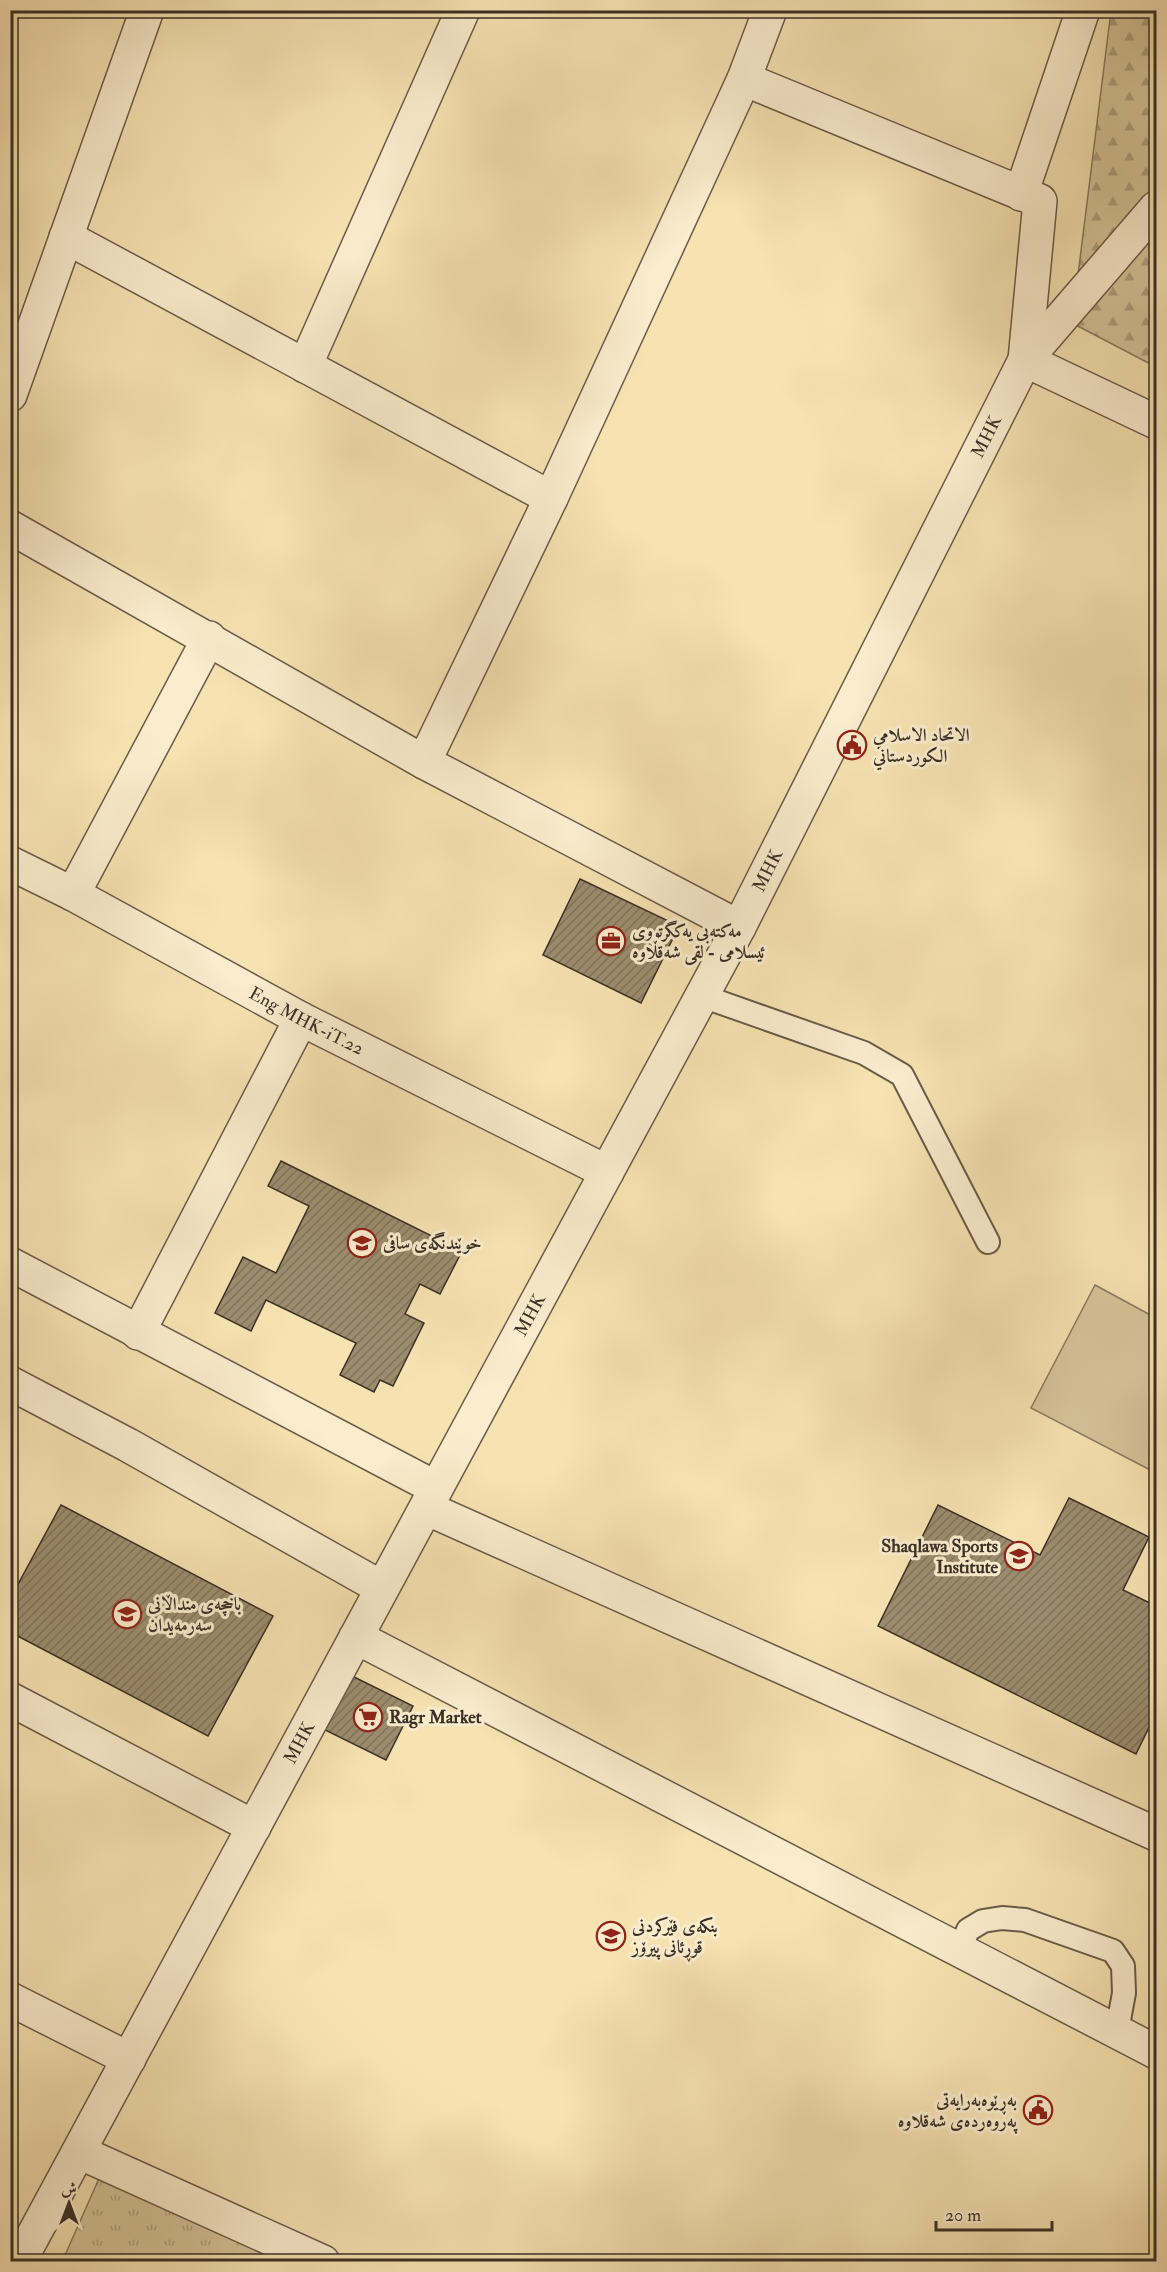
<svg xmlns="http://www.w3.org/2000/svg" width="1167" height="2272" viewBox="0 0 1167 2272" font-family="'IM FELL Double Pica',Amiri,serif">
<style>
.grass{fill:url(#grass-tufts);stroke:#887a60;stroke-width:1.5}
.forest{fill:url(#forest-firs);stroke:#887a60;stroke-width:1.5}
.pitch{fill:#d7c49a;stroke:#887a60;stroke-width:1.5}
.building{fill:url(#building-hatch);stroke:#3a3025;stroke-width:1.5}
.lines{fill:none;stroke-linecap:round;stroke-linejoin:round}
.lane-casing{stroke:#695c48;stroke-width:26}
.street-casing{stroke:#695c48;stroke-width:36}
.lane{stroke:#faeccd;stroke-width:22}
.street{stroke:#faeccd;stroke-width:33}
.labels{text-anchor:middle;dominant-baseline:central;stroke-width:6;stroke-linejoin:round;paint-order:stroke}
.street-label{font-size:18px;fill:#3a3025;stroke:#faeccd}
.poi-label{font-size:18px;font-weight:bold;fill:#3a3025;stroke:#faeccd;text-anchor:start}
</style>
<defs>
<pattern id="grass-tufts" width="24" height="20" patternUnits="userSpaceOnUse" patternTransform="scale(1.5)"><rect width="24" height="20" fill="#d7c49a"/><path d="M3 7l-1-3M5 7V3M7 7l1-3M15 17l-1-3M17 17v-4M19 17l1-3" fill="none" stroke="#afa07d"/></pattern>
<pattern id="forest-firs" width="22" height="20" patternUnits="userSpaceOnUse" patternTransform="scale(1.5)"><rect width="22" height="20" fill="#d7c49a"/><path d="M5 1l3.5 6h-7zM16 11l3.5 6h-7z" fill="#afa07d"/></pattern>
<pattern id="building-hatch" width="6" height="6" patternUnits="userSpaceOnUse" patternTransform="scale(1.5)"><rect width="6" height="6" fill="#9c8d6e"/><path d="M-1 1l2-2M0 6l6-6M5 7l2-2" fill="none" stroke="#80745a"/></pattern>
</defs>
<rect width="100%" height="100%" fill="#f7e2b2"/>
<filter id="stains"><feTurbulence type="fractalNoise" baseFrequency=".00333" numOctaves="4"/><feColorMatrix values="0 0 0 0 .2 0 0 0 0 .09 0 0 0 0 .02 0 0 0 .5 -.17"/></filter>
<radialGradient id="worn" r=".72"><stop offset=".6" stop-color="#630" stop-opacity="0"/><stop offset="1" stop-color="#630" stop-opacity=".3"/></radialGradient>
<!-- grass -->
<path class="grass" d="M105 2165 323 2262H62Z"/>
<!-- forest -->
<path class="forest" d="M1111 11H1156V367L1072 323Z"/>
<!-- pitch -->
<path class="pitch" d="M1095 1285 1156 1318V1473L1031 1408Z"/>
<!-- building -->
<path class="building" d="M580 879 679 926 641 1003 543 955Z
M281 1161 462 1251 440 1294 420 1284 405 1314 424 1323 393 1386 380 1380 374 1392 340 1375 356 1343 266 1300 251 1331 215 1313 243 1257 276 1273 309 1206 268 1186Z
M1069 1498 1149 1537 1123 1590 1156 1606V1713L1136 1754 878 1626 938 1505 1040 1555Z
M61 1505 273 1616 208 1736 10 1632V1599Z
M350 1675 413 1706 386 1760 321 1728Z"/>
<g class="lines">
<!-- lane casing -->
<g class="lane-casing">
<path id="lane" d="M702 996 864 1053 902 1075 988 1242
M960 1949 968 1930 983 1921 1002 1918 1025 1920 1113 1951 1123 1966 1124 1993 1117 2031"/>
</g>
<!-- street casing -->
<g class="street-casing">
<g id="street">
<path d="M744 79 1040 201 1025 360"/>
<path d="M1021 194 1083 10"/>
<path d="M66 237 551 498"/>
<path d="M1025 360 1156 422"/>
<path d="M305 366 463 10"/>
<path d="M10 395 147 10"/>
<path d="M10 527 424 762 739 927"/>
<path d="M424 762 551 498 744 79 770 10"/>
<path id="s1" d="M10 863 73 894 301 1019 607 1172"/>
<path d="M73 894 209 638"/>
<path d="M10 1264 436 1488"/>
<path d="M138 1333 301 1019"/>
<path d="M10 1383 128 1445 382 1588"/>
<path d="M426 1508 1156 1834"/>
<path d="M356 1637 1156 2052"/>
<path d="M10 1699 254 1827"/>
<path d="M10 1999 129 2059"/>
<path d="M79 2152 323 2262"/>
<path id="s2" d="M19 2262 739 927 1025 360 1156 208"/>
</g>
</g>
<!-- lane -->
<use href="#lane" class="lane"/>
<!-- street -->
<use href="#street" class="street"/>
</g>
<!-- icons -->
<defs>
<g id="civic-ring" transform="scale(1.5)"><circle r="9.5" fill="#faeccd" stroke="#8f2418" stroke-width="1.5"/><path d="M-.6-6.5H3V-4.5H.6V-3L4-1V1h2V6H-6V1h2V-1L-.6-3ZM-1.2 2.5V6h2.4V2.5Z" fill="#8f2418"/></g>
<g id="office-ring" transform="scale(1.5)"><circle r="9.5" fill="#faeccd" stroke="#8f2418" stroke-width="1.5"/><path d="M-6-3h4V-5.5h4V-3h4V5H-6ZM-1-4.5V-3h2v-1.5ZM-6 0V1H6V0Z" fill="#8f2418"/></g>
<g id="university-ring" transform="scale(1.5)"><circle r="9.5" fill="#faeccd" stroke="#8f2418" stroke-width="1.5"/><path d="M0-5L7-2L0 1L-7-2ZM-4 1L0 2.5L4 1V4Q0 6-4 4Z" fill="#8f2418"/></g>
<g id="school-ring" transform="scale(1.5)"><circle r="9.5" fill="#faeccd" stroke="#8f2418" stroke-width="1.5"/><path d="M0-5L7-2L0 1L-7-2ZM-4 1L0 2.5L4 1V4Q0 6-4 4Z" fill="#8f2418"/></g>
<g id="supermarket-ring" transform="scale(1.5)"><circle r="9.5" fill="#faeccd" stroke="#8f2418" stroke-width="1.5"/><path d="M-6-5.5h2.5l.6 2H6L4.5 2H-2.5L-4.4-4H-6ZM-1.5 3.2a1.3 1.3 0 1 0 .1 0ZM3 3.2a1.3 1.3 0 1 0 .1 0Z" fill="#8f2418"/></g>
</defs>
<g fill-rule="evenodd">
<use href="#civic-ring" x="852" y="745"/>
<use href="#office-ring" x="611" y="941"/>
<use href="#university-ring" x="362" y="1243"/>
<use href="#university-ring" x="1019" y="1556"/>
<use href="#school-ring" x="127" y="1614"/>
<use href="#supermarket-ring" x="368" y="1717"/>
<use href="#school-ring" x="611" y="1936"/>
<use href="#civic-ring" x="1038" y="2110"/>
</g>
<g class="labels">
<!-- street labels -->
<g class="street-label">
<text stroke="none"><textPath href="#s2" startOffset="2066">MHK</textPath></text>
<text stroke="none"><textPath href="#s2" startOffset="1580">MHK</textPath></text>
<text stroke="none"><textPath href="#s1" startOffset="336">Eng MHK-iT.22</textPath></text>
<text stroke="none"><textPath href="#s2" startOffset="1076">MHK</textPath></text>
<text stroke="none"><textPath href="#s2" startOffset="590">MHK</textPath></text>
</g>
<!-- poi labels -->
<g class="poi-label">
<text x="873" y="735">الاتحاد الاسلامي<tspan x="873" dy="21">الكوردستاني</tspan></text>
<text x="632" y="931">مەکتەبی یەکگرتووی<tspan x="632" dy="21">ئیسلامی - لقی شەقڵاوە</tspan></text>
<text x="383" y="1243">خوێندنگەی سافی</text>
<text x="998" y="1546" text-anchor="end">Shaqlawa Sports<tspan x="998" dy="21">Institute</tspan></text>
<text x="148" y="1604">باخچەی منداڵانی<tspan x="148" dy="21">سەرمەیدان</tspan></text>
<text x="389" y="1717">Ragr Market</text>
<text x="632" y="1926">بنکەی فێرکردنی<tspan x="632" dy="21">قوڕئانی پیرۆز</tspan></text>
<text x="1017" y="2100" text-anchor="end">بەڕێوەبەرایەتی<tspan x="1017" dy="21">پەروەردەی شەقلاوە</tspan></text>
</g>
</g>
<!-- margin -->
<rect width="1167" height="2272" fill="none" stroke="#f7e2b2" stroke-width="36"/>
<rect x="12" y="12" width="1143" height="2248" fill="none" stroke="#3a3025" stroke-width="3"/>
<rect x="18" y="18" width="1131" height="2236" fill="none" stroke="#3a3025" stroke-width="1.5"/>
<!-- north arrow -->
<g transform="translate(69 2203)" stroke="#faeccd" stroke-width="4.5" paint-order="stroke">
<path d="M0-4.5L10 22L0 15L-10 22Z" fill="#3a3025"/>
<text y="-9" font-size="16" font-weight="bold" text-anchor="middle" fill="#3a3025">ش</text>
</g>
<!-- scale -->
<path d="M936 2221v9h116v-9" fill="none" stroke="#3a3025" stroke-width="3"/>
<text x="945" y="2221" font-size="18" fill="#3a3025" stroke="#faeccd" stroke-width="4.5" paint-order="stroke">20 m</text>
<rect width="100%" height="100%" filter="url(#stains)"/>
<rect width="100%" height="100%" fill="url(#worn)"/>
</svg>
